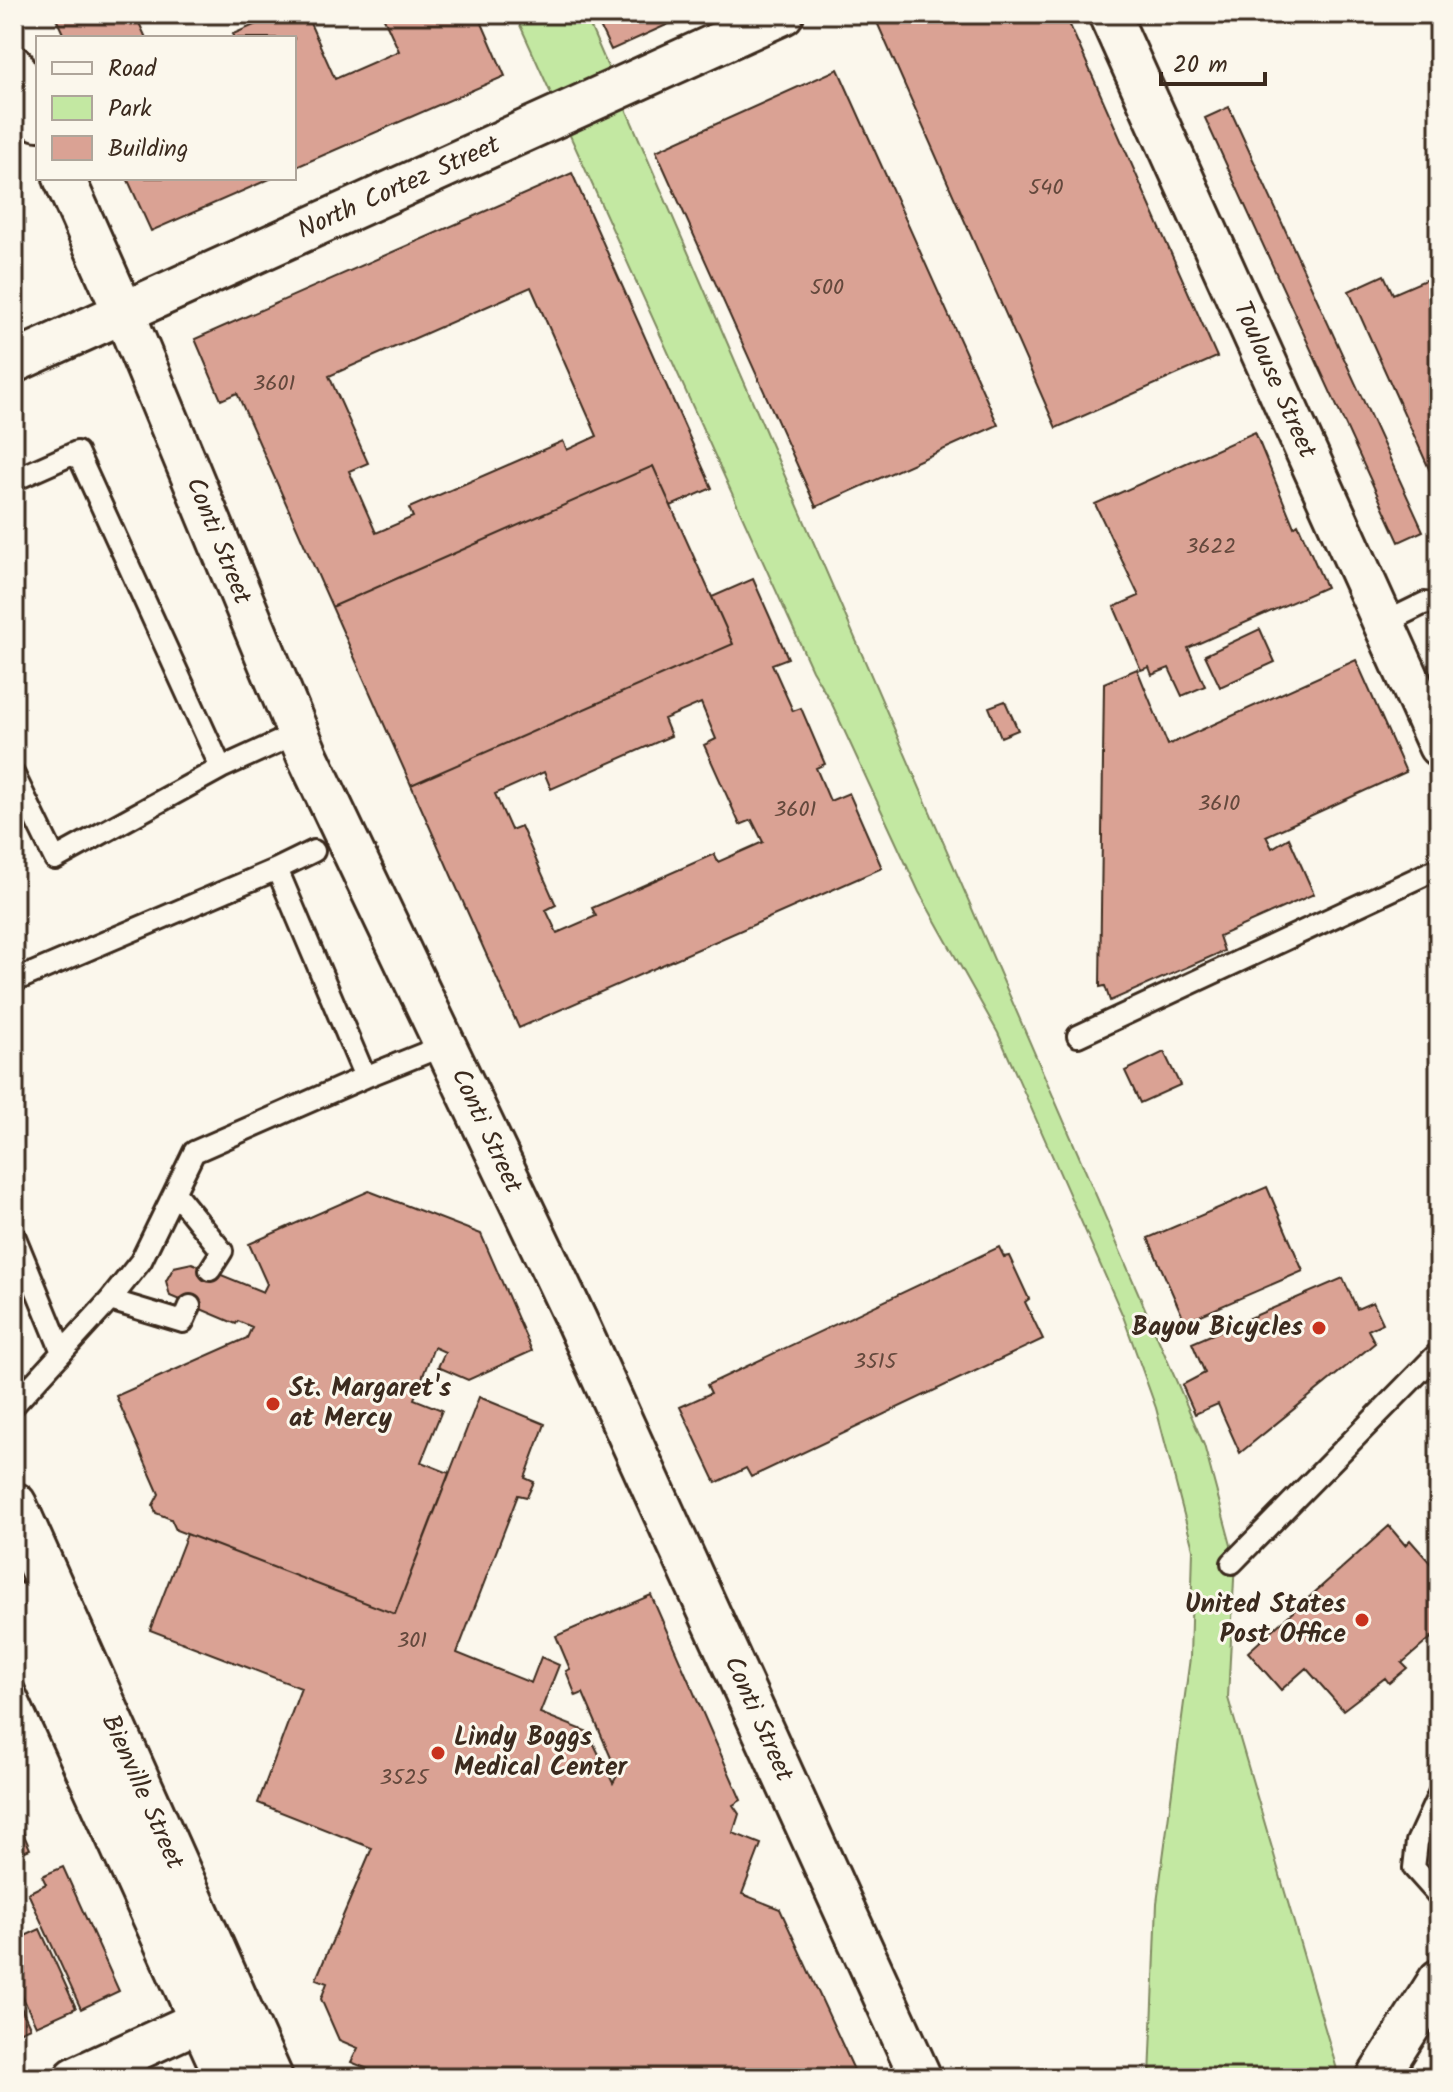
<svg xmlns="http://www.w3.org/2000/svg" width="1453" height="2092" viewBox="0 0 1453 2092" font-family="Kalam,sans-serif">
<style>
.green{fill:#c3e8a2;stroke:#7f8960;stroke-width:2}
.building{fill:#daa294;stroke:#3b2a1e;stroke-width:2;fill-rule:evenodd}
.lines{fill:none;stroke-linecap:round;stroke-linejoin:round}
.service-casing{stroke:#3b2a1e;stroke-width:26}
.minor-casing{stroke:#3b2a1e;stroke-width:46}
.tertiary-casing{stroke:#3b2a1e;stroke-width:50}
.service{stroke:#fbf7ec;stroke-width:20}
.minor{stroke:#fbf7ec;stroke-width:40}
.tertiary{stroke:#fbf7ec;stroke-width:44}
.poi-dot{fill:#c8321e;stroke:#fbf7ec;stroke-width:3}
.labels{text-anchor:middle;dominant-baseline:central;stroke-width:6;stroke-linejoin:round;paint-order:stroke}
.number-label{font-size:22px;fill:#63483c}
.street-label{font-size:26px;fill:#3b2a1e;stroke:#fbf7ec}
.poi-label{font-size:26px;font-weight:bold;fill:#3b2a1e;stroke:#fbf7ec;text-anchor:end}
</style>
<rect width="100%" height="100%" fill="#fbf7ec"/>
<filter id="ink" filterUnits="userSpaceOnUse"><feTurbulence type="fractalNoise" baseFrequency=".0125" numOctaves="2"/><feDisplacementMap in="SourceGraphic" scale="16" xChannelSelector="R" yChannelSelector="G"/><feConvolveMatrix kernelMatrix="1 2 1 2 8 2 1 2 1" color-interpolation-filters="sRGB"/></filter>
<g filter="url(#ink)">
<!-- green -->
<path class="green" d="M515 14H585L1204 1445 1235 1560 1228 1698 1338 2073 1327 2078H1150L1157 1903 1190 1658 1193 1549 1156 1408 1123 1316 998 1033 919 892 832 704 812 670Z"/>
<!-- building -->
<path class="building" d="M54 14H135L146 38H65Z
M280 14H306L335 79 399 51 382 14H478L505 76 294 168V38H235L233 34Z
M594 14H691L611 50Z
M888 14H1065L1217 357 1056 428 876 20Z
M838 69 998 425 816 507 656 151Z
M1229 107 1423 531 1399 542 1205 118Z
M572 173 712 488 671 506 653 466 332 607 237 393 221 400 195 339ZM531 287 597 436 567 450 563 441 409 508 413 517 376 533 349 471 368 463 329 376Z
M127 178H272L151 231Z
M1439 274V491L1349 291 1384 275 1393 294Z
M1255 432 1294 527 1298 524 1326 587 1188 648 1205 686 1182 696 1169 668 1152 675 1149 667 1141 670 1114 607 1139 596 1095 504Z
M653 466 733 644 411 785 332 607Z
M753 579 788 658 772 664 793 711 801 708 825 764 816 768 830 801 849 793 882 868 519 1028 411 785 733 644 712 597ZM701 703 716 739 704 745 740 825 752 820 763 842 718 862 714 854 592 908 596 916 557 933 546 910 556 905 521 826 511 830 495 794 544 772 551 789 671 736 664 719Z
M1260 629 1275 662 1220 687 1205 655Z
M1356 660 1406 772 1266 836 1272 848 1289 838 1314 894 1219 936 1224 951 1110 1001 1105 986 1100 987 1104 683 1137 669 1168 745Z
M1005 701 1018 730 1001 737 989 707Z
M1164 1052 1180 1085 1140 1103 1125 1071Z
M1267 1187 1303 1271 1185 1322 1148 1238Z
M369 1191 481 1234 532 1351 468 1380 438 1367 445 1352 434 1347 414 1399 442 1410 421 1462 449 1473 395 1614 176 1530 171 1519 156 1513 153 1505 159 1494 116 1396 247 1338 252 1327 238 1321 236 1324 170 1296 166 1281 174 1267 192 1263 263 1292 267 1284 249 1244Z
M999 1247 1004 1257 1009 1256 1029 1299 1025 1302 1043 1339 751 1477 746 1468 716 1483 680 1407 711 1393 707 1385Z
M1343 1278 1357 1309 1373 1302 1383 1323 1368 1330 1375 1343 1240 1453 1218 1404 1195 1414 1182 1385 1205 1373 1192 1343Z
M479 1397 545 1424 525 1478 534 1482 527 1497 518 1495 457 1653 531 1683 541 1657 559 1665 540 1713 588 1732 613 1783 618 1774 583 1693 576 1696 566 1671 570 1669 556 1636 651 1595 741 1800 733 1805 739 1814 733 1833 761 1844 742 1894 780 1909 855 2072 852 2078H432L416 2072 413 2078H389L351 2062 358 2048 339 2040 321 1999 327 1983 316 1979 372 1848 258 1803 301 1688 150 1630 187 1534 395 1614Z
M1389 1526 1405 1545 1410 1540 1439 1573V1631L1402 1663 1407 1668 1389 1683 1385 1678 1343 1710 1306 1668 1281 1690 1248 1652Z
M14 1812 30 1849 14 1856Z
M63 1867 119 1991 81 2009 28 1893 46 1884 42 1876Z
M40 1929 76 2008 36 2026 14 1978V1941Z
M14 1992 30 2027 14 2034Z"/>
<g class="lines">
<!-- service casing -->
<g class="service-casing">
<path id="service" d="M14 480 77 452 221 768
M1384 623 1425 603 1439 605
M14 775 55 859 221 768 298 733
M277 869 314 851
M14 981 277 869 365 1077 194 1152 141 1261 110 1300 14 1405
M1078 1036 1439 868
M365 1077 445 1045
M176 1194 222 1251 210 1270
M14 1235 62 1352
M110 1300 183 1322 190 1306
M1232 1563 1439 1352
M1439 1794 1417 1842 1414 1868 1439 1896"/>
</g>
<!-- minor casing -->
<g class="minor-casing">
<path id="minor" d="M1109 14 1439 746
M14 67 38 120
M64 178 124 313 308 757 576 1320 921 2078
M14 362 783 14
M75 2078 232 2006
M1377 2078 1439 1980"/>
</g>
<!-- tertiary casing -->
<g class="tertiary-casing">
<path id="tertiary" d="M14 1505 270 2078
M14 1605 228 2078"/>
</g>
<!-- service -->
<use href="#service" class="service"/>
<!-- minor -->
<use href="#minor" class="minor"/>
<!-- tertiary -->
<use href="#tertiary" class="tertiary"/>
</g>
</g>
<!-- markers -->
<g class="poi-dot">
<circle cx="1319" cy="1328" r="8"/>
<circle cx="273" cy="1404" r="8"/>
<circle cx="1362" cy="1620" r="8"/>
<circle cx="438" cy="1753" r="8"/>
</g>
<g class="labels">
<!-- number labels -->
<g class="number-label">
<text x="1046" y="188">540</text>
<text x="827" y="288">500</text>
<text x="274" y="384">3601</text>
<text x="1211" y="547">3622</text>
<text x="1219" y="804">3610</text>
<text x="795" y="810">3601</text>
<text x="875" y="1362">3515</text>
<text x="412" y="1641">301</text>
<text x="404" y="1778">3525</text>
</g>
<!-- street labels -->
<g class="street-label">
<text transform="translate(399 188) rotate(-24)">North Cortez Street</text>
<text transform="translate(1274 380) rotate(66)">Toulouse Street</text>
<text transform="translate(218 541) rotate(68)">Conti Street</text>
<text transform="translate(486 1131) rotate(65)">Conti Street</text>
<text transform="translate(758 1719) rotate(66)">Conti Street</text>
<text transform="translate(142 1792) rotate(66)">Bienville Street</text>
</g>
<!-- poi labels -->
<g class="poi-label">
<text x="1303" y="1328">Bayou Bicycles</text>
<text x="289" y="1389" text-anchor="start">St. Margaret's<tspan x="289" dy="30">at Mercy</tspan></text>
<text x="1346" y="1605">United States<tspan x="1346" dy="30">Post Office</tspan></text>
<text x="454" y="1738" text-anchor="start">Lindy Boggs<tspan x="454" dy="30">Medical Center</tspan></text>
</g>
</g>
<!-- margin -->
<rect width="1453" height="2092" fill="none" stroke="#fbf7ec" stroke-width="48"/>
<rect x="24" y="24" width="1405" height="2044" fill="none" stroke="#3b2a1e" stroke-width="3" filter="url(#ink)"/>
<!-- legend -->
<rect x="36" y="36" width="260" height="144" fill="#fbf7ec" stroke="#aea59a" stroke-width="2"/>
<rect x="52" y="62" width="40" height="12" fill="#fbf7ec" stroke="#aea59a" stroke-width="2"/>
<text x="108" y="76" font-size="24" fill="#3b2a1e">Road</text>
<rect x="52" y="96" width="40" height="24" fill="#c3e8a2" stroke="#aea59a" stroke-width="2"/>
<text x="108" y="116" font-size="24" fill="#3b2a1e">Park</text>
<rect x="52" y="136" width="40" height="24" fill="#daa294" stroke="#aea59a" stroke-width="2"/>
<text x="108" y="156" font-size="24" fill="#3b2a1e">Building</text>
<!-- scale -->
<path d="M1161 72v12h104v-12" fill="none" stroke="#3b2a1e" stroke-width="4"/>
<text x="1173" y="72" font-size="24" fill="#3b2a1e" stroke="#fbf7ec" stroke-width="6" paint-order="stroke">20 m</text>
</svg>
